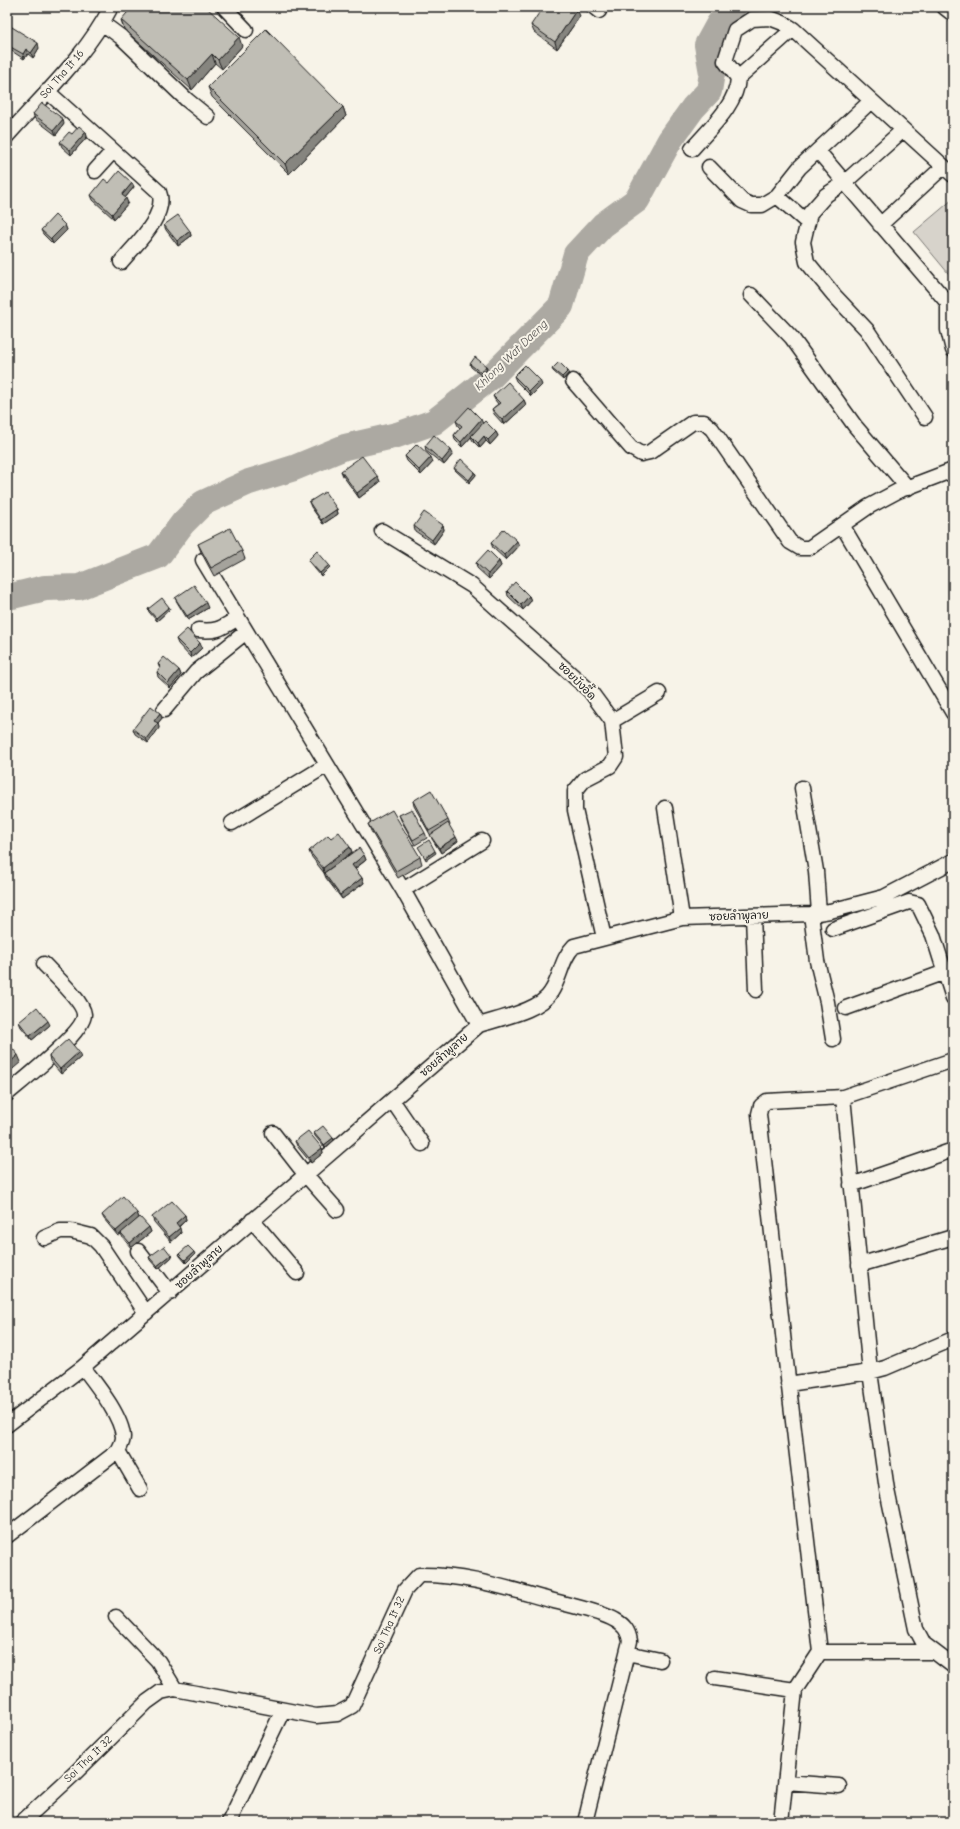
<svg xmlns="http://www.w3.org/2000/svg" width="960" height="1829" viewBox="0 0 960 1829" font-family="'Comic Neue','Playpen Sans Thai',sans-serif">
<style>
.green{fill:#d7d3cb;stroke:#7a7874}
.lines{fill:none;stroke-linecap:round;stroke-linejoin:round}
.river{stroke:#aca9a2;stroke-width:26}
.minor-casing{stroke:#1c1c1c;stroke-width:17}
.minor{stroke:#f7f3e8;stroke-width:14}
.wall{fill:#a5a39c;stroke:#1c1c1c}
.shaded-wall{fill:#86857f;stroke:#1c1c1c}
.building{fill:#c0beb5;stroke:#1c1c1c}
.labels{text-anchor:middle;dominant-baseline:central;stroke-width:4;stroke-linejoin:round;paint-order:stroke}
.street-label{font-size:11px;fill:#1c1c1c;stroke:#f7f3e8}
.water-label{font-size:12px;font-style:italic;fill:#565452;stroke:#f7f3e8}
</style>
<rect width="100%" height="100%" fill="#f7f3e8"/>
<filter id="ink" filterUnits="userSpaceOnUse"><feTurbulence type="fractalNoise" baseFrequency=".025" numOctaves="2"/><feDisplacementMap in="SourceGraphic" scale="8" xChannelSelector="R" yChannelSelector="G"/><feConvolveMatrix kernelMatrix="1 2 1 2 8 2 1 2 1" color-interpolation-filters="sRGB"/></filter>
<g filter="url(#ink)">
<!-- green -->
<path class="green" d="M953 199V279L914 232Z"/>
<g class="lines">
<!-- river -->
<path class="river" d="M7 595 12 596 45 588 79 587 158 556 183 523 203 503 249 482 294 468 345 447 397 435 434 422 491 377 561 306 576 254 603 225 637 200 670 140 693 108 709 91 712 73 707 45 718 25 731 8 733 7"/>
<!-- minor casing -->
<g class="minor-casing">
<path id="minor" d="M224 7 246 30
M594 7 599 11
M944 7 953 14
M102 23 121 37 187 100 208 117
M738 78 793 29
M47 91 159 192C168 215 135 245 121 262
M903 130 844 183 826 195 810 213 803 242 807 262 834 295 867 330 925 417
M7 136C43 95 86 56 111 7
M692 149C709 129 737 105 738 78L725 61 735 30 752 19 770 18 783 23 793 29 953 175
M818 151 953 309
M709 167 742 201 751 205H762L777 196 800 167 871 101
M95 171 113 151
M777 196 808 223
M880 225 943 167
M751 295 792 338 855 426 908 488
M948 305V330L953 350
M573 381 631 448 641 454 650 452 693 422H704L712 429 790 542 800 548H809L868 507 898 491 953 470
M842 525 953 713
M382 531 472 586 590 691 612 721 616 757 610 766 585 779 575 791V810L604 938
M203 560 403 890 479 1025
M198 630C218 632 221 628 238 618
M164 710 196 672 246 632
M612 721 659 693
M802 788 816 871 819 913
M665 808 682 918
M232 823 327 765
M403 890 482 841
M811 914 817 961 827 1002 833 1039
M753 916 756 990
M833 929 909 902 918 904 933 935 953 998
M846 1008 945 972
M7 1094C22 1081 86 1031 84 1014 83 1001 53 974 44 964
M843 1097 870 1372 887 1490 916 1629 924 1644 953 1666
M392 1100 422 1144
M273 1133 305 1174 337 1210
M851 1185 953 1150
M252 1220 297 1273
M44 1238 60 1231H71L91 1236 101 1246 146 1313
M138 1251 170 1293
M859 1265 953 1237
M788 1384 870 1372 885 1368 953 1339
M7 1425 83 1367 479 1025C500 1018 540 1011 551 992 561 977 561 959 574 946L682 918 811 914 830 911 884 897 953 861
M118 1451 140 1489
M7 1536 118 1451C120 1447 123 1442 123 1437 122 1416 95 1383 83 1367
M116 1617 158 1661 175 1689
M933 1652H820L785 1353 759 1114 761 1106 767 1101 843 1097 953 1060
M627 1653 660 1660
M715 1678 795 1690
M786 1782 839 1786
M22 1822 74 1774 147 1702 161 1692 175 1689 316 1716 337 1714 352 1706 405 1590 419 1575C465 1574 509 1589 554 1601 569 1605 602 1612 615 1620 624 1625 628 1630 630 1641L585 1822
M229 1822 283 1710
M781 1822 795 1690 820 1652"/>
</g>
<!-- minor -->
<use href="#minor" class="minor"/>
</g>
<!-- wall -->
<path class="wall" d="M548 8 580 16 557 49 534 32 531 25Z
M121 20 242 46 222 69 215 63 192 90 124 29Z
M7 24 39 48 33 58 28 54 24 59 7 48Z
M208 87 343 107 346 116 289 174 212 97Z
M33 114 64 124 56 135 35 119Z
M86 132 87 137 71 155 62 147 60 142 72 134Z
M109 183H132L134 187 125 198 128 203 114 219 93 200 91 195Z
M65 225 67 230 53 244 43 234 41 230Z
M164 225 190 231 191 236 178 246 166 230Z
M470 364 486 366 487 369 482 376 471 367Z
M552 369 568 371 569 373 563 380 553 371Z
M514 376 542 385 531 396 516 381Z
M493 396 524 400 526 405 504 425 494 414 492 409 498 404 495 400Z
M456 421 483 424 496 432 498 436 490 445 486 441 480 448 473 441 471 437 462 447 455 440 454 435 460 428 458 426Z
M425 446 453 454 444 465 426 451Z
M405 456 433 462 421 475 407 461Z
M454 468 475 472 476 475 469 483 455 470Z
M341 471 378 477 380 482 359 498 343 476Z
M309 502 337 509 338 514 323 524 311 507Z
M443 525 444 530 434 544 415 531 414 526Z
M491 543 519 546 506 560 493 548Z
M198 544 242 551 245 559 214 576 201 552Z
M308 560 329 565 330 567 321 576 309 562Z
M499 561 501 566 489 579 477 568 476 563Z
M507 591 529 596 531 601 523 610 508 596Z
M175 598 208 608 188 620 177 602Z
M148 609H170L157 621 149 612Z
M176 639 202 648 191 658 178 644Z
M158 664 179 670 181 675 170 688 158 677 157 672 160 669Z
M160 713 162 718 158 723 159 728 148 743 135 734 133 729Z
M413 801 448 820 450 825 449 826 458 841 441 853 432 839 431 836 414 806Z
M399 815 425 833 427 838 415 845 401 820Z
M368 824 420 857 422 864 398 878 371 831Z
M331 838 350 847 352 852 329 870 364 855 366 860 355 869 362 878 364 883 342 899 326 878 324 873 311 856 309 851Z
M19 1022 50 1025 32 1040 21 1027Z
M49 1056 81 1057 61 1074 50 1061Z
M314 1133 333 1138 334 1140 325 1148 315 1136Z
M295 1141 322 1148 323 1153 311 1163 297 1146Z
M137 1213 139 1218 149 1227 151 1232 131 1248 123 1238 121 1234 118 1236 104 1219 102 1215Z
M185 1215 186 1220 179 1227 181 1233 171 1242 154 1222 152 1217Z
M179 1254H195L186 1263 180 1256Z
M171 1255 172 1257 158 1269 150 1260 149 1257Z"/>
<!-- shaded-wall -->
<path class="shaded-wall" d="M577 9 580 16 557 49 555 42Z
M239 37 242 46 222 69 218 60Z
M38 43 39 48 33 58 31 53Z
M26 49 28 54 24 59 23 54Z
M212 54 215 63 192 90 188 80Z
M343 107 346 116 289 174 285 164Z
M63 119 64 124 56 135 54 130Z
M86 132 87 137 71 155 70 150Z
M132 183 134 187 124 199 122 195Z
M126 198 128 203 114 219 112 214Z
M65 225 67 230 53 244 51 239Z
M190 231 191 236 178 246 177 241Z
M486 366 487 369 482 376 481 373Z
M568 371 569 373 563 380 562 377Z
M540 380 542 385 531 396 529 391Z
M524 400 526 405 504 425 502 420Z
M481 419 483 424 462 447 461 442Z
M496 432 498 436 490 445 488 440Z
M484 436 486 441 480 448 478 443Z
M451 450 453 454 444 465 442 461Z
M431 457 433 462 421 475 419 470Z
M475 472 476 475 469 483V480Z
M378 477 380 482 359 498 357 493Z
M337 509 338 514 323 524 321 520Z
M443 525 444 530 434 544 432 540Z
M517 541 519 546 506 560 504 555Z
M499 561 501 566 489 579 488 574Z
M329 565 330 567 321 576 320 573Z
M529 596 531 601 523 610 521 605Z
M206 603 208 608 188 620 187 616Z
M169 607 170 609 157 621 156 618Z
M200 643 202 648 191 658 190 653Z
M179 670 181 675 170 688 168 683Z
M160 713 162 718 158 723 159 728 148 743 146 739 154 721Z
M456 837 458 841 441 853 439 848Z
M350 847 352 852 324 873 323 868Z
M435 851 436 853 426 860 425 858Z
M364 855 366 860 354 869 352 865Z
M362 878 364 883 342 899 340 895Z
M48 1021 50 1025 32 1040 30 1036Z
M79 1052 81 1057 61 1074 60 1069Z
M18 1055 21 1062 7 1074V1065Z
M333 1138 334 1140 325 1148 324 1145Z
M322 1148 323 1153 311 1163 309 1158Z
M137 1213 139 1218 118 1236 116 1231Z
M185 1215 186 1220 177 1228 176 1223Z
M149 1227 151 1232 131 1248 130 1243Z
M180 1228 181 1233 171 1242 169 1237Z
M194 1252 195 1254 186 1263 185 1260Z
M171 1255 172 1257 158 1269 157 1266Z"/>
<!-- building -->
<path class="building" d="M132 7H206L239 37 218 60 212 54 188 80 121 20Z
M543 7H547L548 8 549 7H574L577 9 555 42 531 25Z
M7 24 38 43 31 53 26 49 23 54 7 45Z
M266 29 343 107 285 164 208 87Z
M42 103 63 119 54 130 33 114Z
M79 126 86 132 70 150 60 142 69 132 72 134Z
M119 171 132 183 122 195 126 198 112 214 91 195 104 179 109 183Z
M55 215 65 225 51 239 41 230Z
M178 215 190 231 177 241 164 225Z
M475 357 486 366 481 373 470 364Z
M559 362 568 371 562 377 552 369Z
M525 365 540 380 529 391 514 376Z
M508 382 524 400 502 420 492 409 500 403 493 396Z
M469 407 481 419 461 442 454 435 462 426 456 421Z
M485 421 496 432 488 440 484 436 478 443 471 436Z
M434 435 451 450 442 461 425 446Z
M417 444 431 457 419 470 405 456Z
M362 456 378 477 357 493 341 471Z
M461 459 475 472 469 480 454 468Z
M325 492 337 509 321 520 309 502Z
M424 512 443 525 432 540 414 526Z
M230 528 242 551 211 568 198 544Z
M504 529 517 541 504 555 491 543Z
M488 550 499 561 488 574 476 563Z
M317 551 329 565 320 573 308 560Z
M515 582 529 596 521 605 507 591Z
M194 585 206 603 187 616 175 598Z
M162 598 169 607 156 618 148 609Z
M187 629 200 643 190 653 176 639Z
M164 657 179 670 168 683 157 672 161 667 158 664Z
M151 706 160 713 154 721 158 723 146 739 133 729Z
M431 790 448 820 429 831 413 801Z
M412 809 425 833 413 840 399 815Z
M392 810 420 857 396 871 368 824Z
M448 823 456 837 439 848 430 835Z
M339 832 350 847 323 868 309 851 328 835 331 838Z
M429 840 435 851 425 858 418 847Z
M359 848 364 855 352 865 362 878 340 895 324 873Z
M37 1007 48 1021 30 1036 19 1022Z
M68 1039 79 1052 60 1069 49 1056Z
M7 1042 18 1055 7 1065Z
M323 1126 333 1138 324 1145 314 1133Z
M308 1131 322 1148 309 1158 295 1141Z
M123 1196 137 1213 116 1231 102 1215Z
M172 1201 185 1215 176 1223 180 1228 169 1237 152 1217Z
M140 1217 149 1227 130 1243 121 1233Z
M164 1246 171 1255 157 1266 149 1257Z
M188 1246 194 1252 185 1260 179 1254Z"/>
</g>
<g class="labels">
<!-- street labels -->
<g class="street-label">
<text transform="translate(62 74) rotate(-49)">Soi Tha It 16</text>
<text transform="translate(577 681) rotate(45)">ซอยบังอี๊ด</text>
<text transform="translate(739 916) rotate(-2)">ซอยลำพูลาย</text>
<text transform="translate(444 1055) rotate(-41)">ซอยลำพูลาย</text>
<text transform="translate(199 1267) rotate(-42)">ซอยลำพูลาย</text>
<text transform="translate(389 1625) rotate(-66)">Soi Tha It 32</text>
<text transform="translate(88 1759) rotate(-44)">Soi Tha It 32</text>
</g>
<!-- water labels -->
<g class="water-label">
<text transform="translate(511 355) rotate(-44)">Khlong Wat Daeng</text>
</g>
</g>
<!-- margin -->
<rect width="960" height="1829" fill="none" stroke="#f7f3e8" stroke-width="24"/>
<rect x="12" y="12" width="936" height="1805" fill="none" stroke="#1c1c1c" stroke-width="1.5" filter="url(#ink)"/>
</svg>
